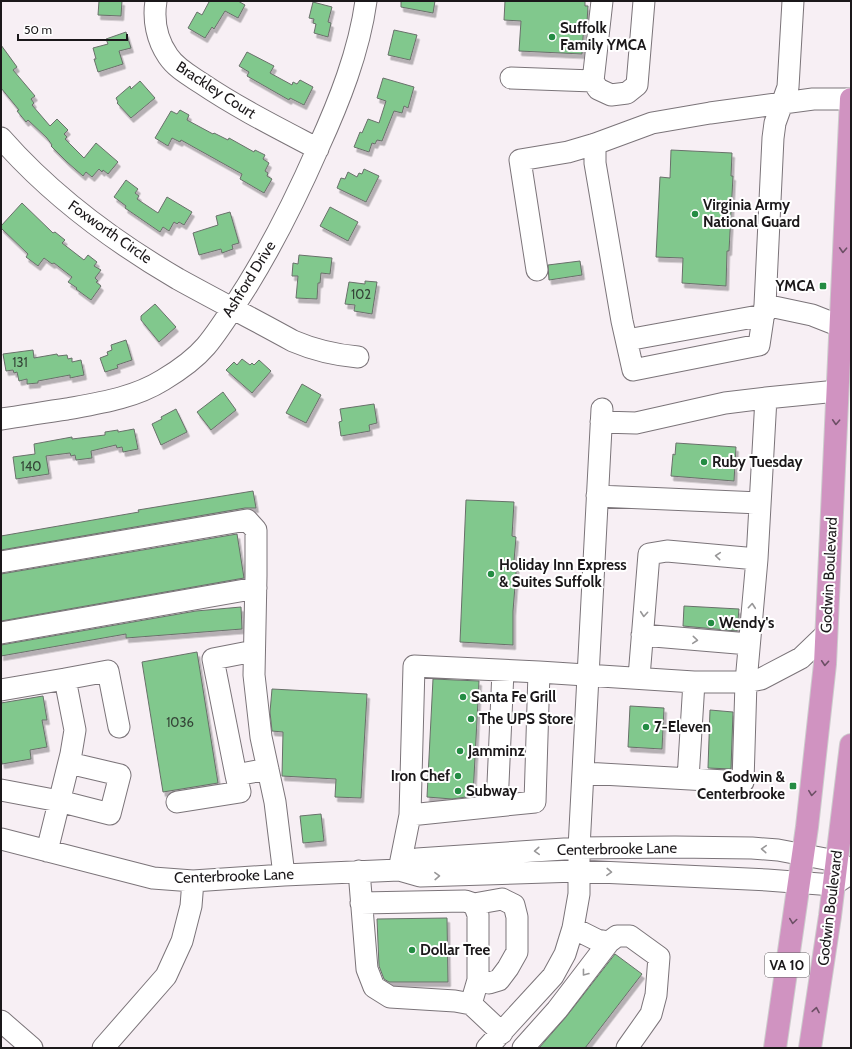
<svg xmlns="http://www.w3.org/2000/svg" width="852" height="1049" viewBox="0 0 852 1049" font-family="Cabin,sans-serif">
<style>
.building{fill:#81c88d;stroke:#69706a;filter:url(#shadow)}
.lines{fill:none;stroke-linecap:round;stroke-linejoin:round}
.minor-casing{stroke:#7b7479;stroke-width:23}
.highway-casing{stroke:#cdcccd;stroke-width:24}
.minor{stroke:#fff;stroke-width:21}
.highway{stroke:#d093c1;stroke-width:22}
.oneway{stroke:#6c4f65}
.oneway2{stroke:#989798}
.poi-dot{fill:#248c43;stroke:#fff;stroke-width:1.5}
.labels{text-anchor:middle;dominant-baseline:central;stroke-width:4;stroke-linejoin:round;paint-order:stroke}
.number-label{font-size:13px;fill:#344437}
.shield{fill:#fff;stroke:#5f5d5f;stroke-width:1}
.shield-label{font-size:14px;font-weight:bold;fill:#1b181a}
.poi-label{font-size:15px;font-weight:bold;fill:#1b181a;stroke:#fff;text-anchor:start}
.street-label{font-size:15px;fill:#1b181a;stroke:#fff}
</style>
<defs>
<filter id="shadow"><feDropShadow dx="2.5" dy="4.5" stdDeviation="0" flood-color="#0004"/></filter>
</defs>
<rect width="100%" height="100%" fill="#f7eff4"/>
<!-- building -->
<path class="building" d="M99 1H122L121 16 98 15Z
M207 1H238L245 5 238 18 225 11 214 29 212 27 205 38 188 28 197 12 202 15 209 2Z
M401 1H435L433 13 401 7Z
M505 1H585V6H588L587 22H584L582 54 519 51 521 21 504 20Z
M313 2 332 7 328 22 331 23 328 37 314 33 316 24 313 23 314 19 309 18Z
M394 30 417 35 410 60 388 55Z
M126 32 131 48 119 51 123 64 98 72 94 59H96L93 48 108 44 106 39Z
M1 45 17 67 13 70 35 96 31 99 34 103 32 105 50 126 57 119 68 130 64 134 67 137 65 139 84 158 96 143 118 162 108 174 103 170 102 172 99 169 92 177 86 172 83 176 67 162 51 146 52 145 47 138 28 120 26 122 17 111 19 110 1 88Z
M247 52 274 66 270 73 292 85 293 82 297 84 300 80 313 87 304 105 290 98 289 100 247 76 249 72 239 66Z
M383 78 414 87 408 108 404 106 402 113 394 111 382 141 377 140 375 144 372 143 369 152 354 147 360 132 362 133 368 119 379 123 386 101 377 98Z
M140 81 155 98 131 118 117 103 118 102 116 98 130 86 131 89Z
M180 110 189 115 187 120 213 134 214 133 228 140 229 138 254 152 255 150 265 155 263 159 269 163 265 171 268 173 267 176 272 179 264 193 240 179 242 174 181 140 180 142 172 138 168 146 155 138 171 111 177 114Z
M671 150 732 153 731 176H733L729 251H727L726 286 682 283 683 258 656 257 660 177 670 178Z
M364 169 379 176 366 202 337 188 341 178 345 179 348 172 357 177 359 173 362 174Z
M126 180 138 189 135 193 139 196 137 199 158 213 167 197 192 212 184 225 179 222 177 224 174 222 169 231 163 227 160 232 125 208 126 206 114 197Z
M22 203 53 233 55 232 65 240 62 243 84 260 88 255 97 262 94 266 101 270 95 278 98 281 96 282 101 286 91 300 76 289 77 288 68 282 72 277 54 263 52 264 44 258 38 266 26 257 28 254 1 228V226Z
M330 207 358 222 348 241 320 226Z
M230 212 239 243 232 245 233 249 222 253 221 249 199 255 193 233 218 225 216 216Z
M299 255 332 258 330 274 321 273 320 283H318L317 299 296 298 298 276H292L293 263 298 264Z
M580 261 582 275 549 280 548 265Z
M365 281 377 282 372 314 354 311 355 305 345 304 349 282 365 284Z
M155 304 176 327 159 342 141 320V316Z
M126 340 132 360 117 365 118 368 105 372 100 358 108 355 107 352 112 350 111 345Z
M33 350 34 358 57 354 58 356 67 355 68 359 72 358V362L81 360 84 375 70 378V375L38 381V383L27 384V379L19 381 17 372 14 373 13 370 6 371 3 354Z
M242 359 250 365 252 363 254 365 259 360 271 371 252 393 226 370 234 362 237 365Z
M302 384 321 395 306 423 286 413Z
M223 392 236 410 211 430 197 412Z
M374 404 377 423 369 425 370 431 341 436 339 422 342 421 340 409Z
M176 409 187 432 161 445 152 424 162 419 161 417Z
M134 429 138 449 123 452 122 447 117 448 116 445 91 451 92 458 76 460 75 455 71 456 70 453 46 456 49 474 16 479 13 457 35 454 34 444 72 437V439L105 435V432L118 430V432Z
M676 443 736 447 734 481 671 476 673 454 675 455Z
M253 491 256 508H245L1 550V536L139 512 138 510Z
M466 500 514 502 512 536 516 537 514 561H517L513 611V645L460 642Z
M237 534 244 578 1 621V574Z
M684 606 739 609 737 631 683 626Z
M241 607 242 629 126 638V634L1 656V645L196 611Z
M197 652 218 783 163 792 142 662Z
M433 679 479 681 473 796 452 799 427 797Z
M272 689 367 694 361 798 335 797 336 779 282 776 283 732 272 731 270 712Z
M43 696 47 720H42L47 747 30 750 31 759 2 764 1 756V703Z
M630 706 664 708 662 749 628 747Z
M710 710 733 712 731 769 708 768Z
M321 814 324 841 303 843 300 816Z
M447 918 448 982H389L384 979 379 966 377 919Z
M615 954 642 974 585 1048H539L566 1017Z"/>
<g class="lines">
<!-- minor casing -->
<g class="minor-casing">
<path id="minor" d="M156 1C153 20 157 40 168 56 176 68 189 75 201 83 238 108 278 128 318 149
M602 1 593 81 598 89 611 95 627 93 637 85 644 1
M511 78 593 81
M1 138C51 195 113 241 178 279 216 300 255 320 293 341 314 350 335 355 358 357
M595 144V163L622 321 633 370 759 345 765 305 773 138 775 123 788 87 793 1
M537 270 520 160 568 152 595 144 652 123 710 113 813 99H851
M765 305 812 315 840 326
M627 340 764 315
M766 398 837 391
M1 419C23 416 45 412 67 409 100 403 134 398 163 380 178 371 194 360 206 346 221 328 234 306 247 286 274 242 297 196 318 148 339 102 359 52 366 1
M597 496 760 503
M1 562 247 520 256 530V576L254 675 261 737 275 802 284 875
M1 633 256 588
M642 635 749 644
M254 651 213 659 236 775 268 769
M639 677 649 554 667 551 757 559
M65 679 108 671 119 727
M1 690 65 679 75 730 71 754 47 851
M584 773 743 782 746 682 757 559 766 398 725 403 636 423 601 422
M688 779 694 682
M1 790 59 801 110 814 120 775 69 763
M177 802 240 792 236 775
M497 806 503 671
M410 815 414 666 539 672
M1 839 153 878 193 881 284 875 399 870 420 876 578 871 767 880 833 885 851 873
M399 870 410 815 535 802 539 672 694 682H746L761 679 801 658 826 634
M399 870 417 859 579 848 675 847 752 848 778 850 836 861 851 870
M359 871 367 969 374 987 390 997 455 1001 471 1004 502 1033
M361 903 465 901 474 904 478 915V980L471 1004
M474 904 502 899 514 905 517 917V952L508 968 499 980 489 983 478 980
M573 928 597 940 609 942
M1 1021 32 1048
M103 1048 166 976 182 941 191 906 193 881
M487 1048 553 976 565 954 573 928 579 894V848L602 409
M523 1048 557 1010 609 942 617 936H630L659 957 656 995 651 1014 627 1048"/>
</g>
<!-- highway casing -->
<g class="highway-casing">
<path id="highway" d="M775 1048 807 827 825 664 851 99
M810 1048 830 916 851 745"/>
</g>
<!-- minor -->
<use href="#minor" class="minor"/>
<!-- highway -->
<use href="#highway" class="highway"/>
</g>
<!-- one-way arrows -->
<defs><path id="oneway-chevron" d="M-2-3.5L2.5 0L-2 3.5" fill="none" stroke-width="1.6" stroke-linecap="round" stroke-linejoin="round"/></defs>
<g class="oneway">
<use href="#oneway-chevron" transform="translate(843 250) rotate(93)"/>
<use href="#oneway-chevron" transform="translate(836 422) rotate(93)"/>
<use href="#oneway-chevron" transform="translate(825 663) rotate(94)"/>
<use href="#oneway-chevron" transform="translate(812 793) rotate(97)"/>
<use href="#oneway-chevron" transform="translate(793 921) rotate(98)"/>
<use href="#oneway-chevron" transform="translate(816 1010) rotate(-80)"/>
</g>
<g class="oneway2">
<use href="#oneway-chevron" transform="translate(718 556) rotate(-175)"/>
<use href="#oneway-chevron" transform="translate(752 606) rotate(-85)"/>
<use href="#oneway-chevron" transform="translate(644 614) rotate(95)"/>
<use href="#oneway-chevron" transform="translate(695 640) rotate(5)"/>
<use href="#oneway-chevron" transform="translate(764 849) rotate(-176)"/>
<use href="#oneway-chevron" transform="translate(537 851) rotate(176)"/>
<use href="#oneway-chevron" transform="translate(609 872) rotate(3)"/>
<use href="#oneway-chevron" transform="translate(437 876) rotate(-2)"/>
<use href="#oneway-chevron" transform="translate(585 973) rotate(128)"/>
</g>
<!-- markers -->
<g class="poi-dot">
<circle cx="552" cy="37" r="4"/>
<circle cx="695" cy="214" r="4"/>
<rect x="819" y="282" width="8" height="8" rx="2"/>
<circle cx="704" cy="462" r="4"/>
<circle cx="491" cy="574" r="4"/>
<circle cx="711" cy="623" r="4"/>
<circle cx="463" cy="697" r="4"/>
<circle cx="471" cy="719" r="4"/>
<circle cx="646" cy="727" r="4"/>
<circle cx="460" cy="751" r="4"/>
<circle cx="458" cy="776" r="4"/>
<rect x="789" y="782" width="8" height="8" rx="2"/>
<circle cx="458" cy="791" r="4"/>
<circle cx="412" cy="950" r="4"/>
</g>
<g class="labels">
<!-- number labels -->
<g class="number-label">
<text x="361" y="294">102</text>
<text x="20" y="362">131</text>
<text x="31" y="466">140</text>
<text x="180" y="722">1036</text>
</g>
<!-- shield labels -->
<rect class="shield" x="765" y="953" width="44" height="24" rx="3"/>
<g class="shield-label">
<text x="787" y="965">VA 10</text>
</g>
<!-- poi labels -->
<g class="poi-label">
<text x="560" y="28">Suffolk<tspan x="560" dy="17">Family YMCA</tspan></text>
<text x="703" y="205">Virginia Army<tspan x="703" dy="17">National Guard</tspan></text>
<text x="815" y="286" text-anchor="end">YMCA</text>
<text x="712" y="462">Ruby Tuesday</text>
<text x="499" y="565">Holiday Inn Express<tspan x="499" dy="17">&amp; Suites Suffolk</tspan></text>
<text x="719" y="623">Wendy's</text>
<text x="471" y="697">Santa Fe Grill</text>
<text x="479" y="719">The UPS Store</text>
<text x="654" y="727">7-Eleven</text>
<text x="468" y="751">Jamminz</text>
<text x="450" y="776" text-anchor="end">Iron Chef</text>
<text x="785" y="777" text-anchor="end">Godwin &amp;<tspan x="785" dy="17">Centerbrooke</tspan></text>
<text x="466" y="791">Subway</text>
<text x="420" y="950">Dollar Tree</text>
</g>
<!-- street labels -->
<g class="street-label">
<text transform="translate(216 90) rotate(33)">Brackley Court</text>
<text transform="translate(110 232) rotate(35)">Foxworth Circle</text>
<text transform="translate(249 279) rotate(-58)">Ashford Drive</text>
<text transform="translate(829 575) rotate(-87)">Godwin Boulevard</text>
<text transform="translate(617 849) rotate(-1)">Centerbrooke Lane</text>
<text transform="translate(234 876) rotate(-2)">Centerbrooke Lane</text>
<text transform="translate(830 908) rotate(-83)">Godwin Boulevard</text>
</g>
</g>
<!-- border -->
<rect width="852" height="1049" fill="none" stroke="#1b181a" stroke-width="4"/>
<!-- scale -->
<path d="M18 34v6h109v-6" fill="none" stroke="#1b181a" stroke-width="2"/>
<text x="24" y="34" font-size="12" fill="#1b181a" stroke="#ffffff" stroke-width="3" paint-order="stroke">50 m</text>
</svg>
